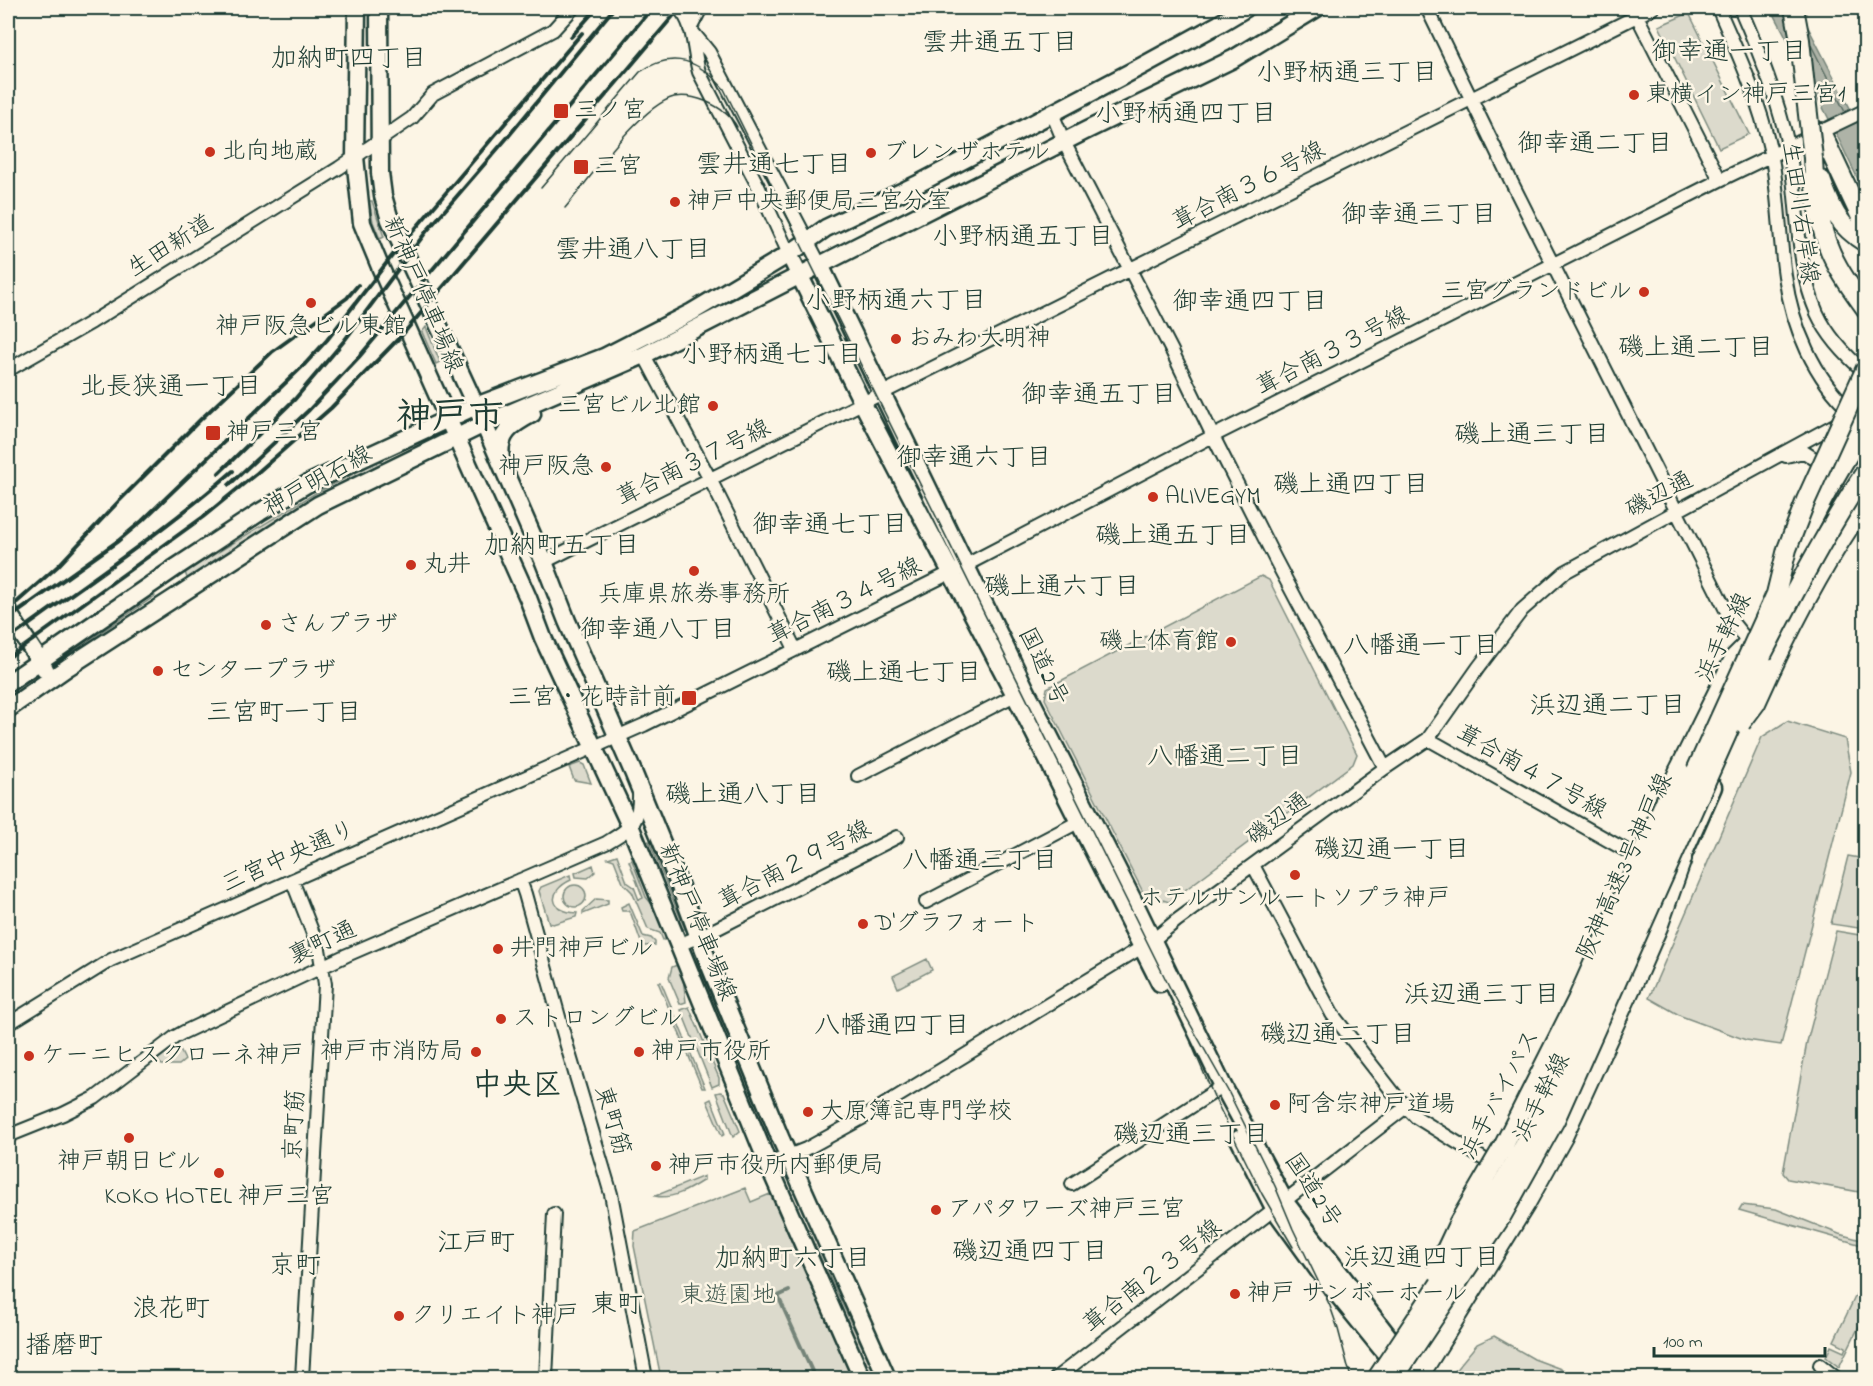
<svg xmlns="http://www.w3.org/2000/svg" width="1873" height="1386" viewBox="0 0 1873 1386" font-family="'Indie Flower','Klee One',sans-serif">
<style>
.green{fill:#dcdacc;stroke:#7e8c80;stroke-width:1.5}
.water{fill:#aeb3a7;stroke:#758479;stroke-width:1.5}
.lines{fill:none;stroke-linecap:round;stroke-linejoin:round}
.shore{stroke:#586c62;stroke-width:1.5}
.stream{stroke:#758479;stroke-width:4}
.tertiary-casing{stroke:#1f3d34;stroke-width:16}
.primary-casing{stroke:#1f3d34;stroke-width:21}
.trunk-casing{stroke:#1f3d34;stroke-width:21}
.motorway-casing{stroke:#1f3d34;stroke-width:22}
.tertiary{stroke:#fcf5e5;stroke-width:12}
.primary{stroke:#fcf5e5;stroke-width:16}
.trunk{stroke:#fcf5e5;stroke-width:16}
.motorway{stroke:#fcf5e5;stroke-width:18}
.tram{stroke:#1f3d34;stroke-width:1.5}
.rail{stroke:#1f3d34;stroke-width:4}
.motorway-bridge-casing{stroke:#1f3d34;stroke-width:22;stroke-linecap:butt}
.motorway-bridge{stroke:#fcf5e5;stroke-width:18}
.poi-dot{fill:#c8321e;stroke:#fcf5e5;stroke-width:2}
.labels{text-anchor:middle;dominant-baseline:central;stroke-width:5;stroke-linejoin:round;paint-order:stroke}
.poi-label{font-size:24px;fill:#1f3d34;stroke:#fcf5e5;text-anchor:start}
.street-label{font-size:24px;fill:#1f3d34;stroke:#fcf5e5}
.park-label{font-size:24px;fill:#455c52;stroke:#fcf5e5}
.neighbourhood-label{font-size:26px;fill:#1f3d34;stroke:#fcf5e5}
.district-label{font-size:30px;font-weight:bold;fill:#1f3d34;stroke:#fcf5e5}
.town-label{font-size:36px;font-weight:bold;fill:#1f3d34;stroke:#fcf5e5}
</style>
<rect width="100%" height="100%" fill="#fcf5e5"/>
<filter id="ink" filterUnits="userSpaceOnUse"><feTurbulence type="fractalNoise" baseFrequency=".0167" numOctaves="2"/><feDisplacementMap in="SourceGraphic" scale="12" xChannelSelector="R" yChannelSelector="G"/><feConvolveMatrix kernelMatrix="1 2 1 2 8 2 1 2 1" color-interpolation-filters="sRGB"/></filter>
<g filter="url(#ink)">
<!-- green -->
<path class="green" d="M1689 13 1749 134 1719 148 1659 26Z
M369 201H372L384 237 380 239 373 222Z
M426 327 440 362 436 364 422 332Z
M380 460 382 463C315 497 250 536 187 578L185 572 314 494Z
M1261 576 1269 580 1357 754 1353 764 1169 902 1144 894 1045 699 1047 688Z
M152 594 155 596 69 654 67 651Z
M1787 721 1845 739 1851 772 1781 1045 1746 1040 1681 1016 1649 998 1762 737Z
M580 763 584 765 591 783 574 780 569 767Z
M649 841 685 929H682L647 842Z
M617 855 627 882 634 887 639 900 643 898 629 861 632 860 646 897 656 909 665 932V940H663L660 933 648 929 632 892 623 883 614 860 608 858Z
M1848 856 1865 859V929L1831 924Z
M593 865 595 872 588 878 576 877 575 873Z
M570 875 571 880C547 891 549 912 577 913L576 917 553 924 549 923 539 891 541 887Z
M564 896a11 11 0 1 1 22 0a11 11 0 1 1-22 0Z
M596 899 608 900V904L583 914V911Z
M629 903 643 936 651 938 655 942V945L645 946 641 942 631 914 628 911H622L621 907Z
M1836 931 1865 936V1193L1788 1179 1783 1173 1807 1042Z
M927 959 932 970 898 988 893 976Z
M697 961 770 1135 767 1136 695 963Z
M677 965 683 978 686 1002 680 1004 669 978 672 967Z
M658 982H661L705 1088H702Z
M689 1007 719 1078V1084L712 1087 681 1010Z
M175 1046H178L185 1060 179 1065H162L157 1060Z
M720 1092 724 1093 740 1131 733 1137 716 1093Z
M711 1099 725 1134 722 1136 707 1101Z
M704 1176V1180C690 1189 672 1200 655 1196Z
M745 1188 751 1202 770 1194 854 1378H661L634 1246 635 1231Z
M788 1188 877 1378H873L786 1189Z
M1742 1205 1776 1209 1839 1234 1865 1241V1246L1739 1210Z
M1865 1276V1314L1839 1367 1826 1357 1831 1346 1844 1352 1846 1347 1834 1341Z
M1494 1336 1534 1359 1585 1378H1449L1477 1344Z"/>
<!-- water -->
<path class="water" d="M1771 8H1798L1865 137V194L1831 123Z"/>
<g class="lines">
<!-- shore -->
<path class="shore" d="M1811 45 1845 112"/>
<!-- stream -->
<path class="stream" d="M789 1291 778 1296 815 1378"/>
<!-- tertiary casing -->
<g class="tertiary-casing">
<path id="tertiary" d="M678 8C695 22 693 52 699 72L758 186 789 254
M1427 8 1510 179 1732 622 1749 643
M1633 8 1720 180
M1718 8C1739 55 1760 102 1771 153 1779 193 1779 235 1785 276 1792 326 1814 378 1852 412
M1740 8C1760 53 1779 101 1789 150 1799 203 1795 263 1817 313 1828 337 1846 356 1866 373
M690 29 701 8
M691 30 709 52 820 265
M1052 113 1064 142 1172 351 1213 436 1275 559 1385 768
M644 355 710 479 795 649
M8 370 92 322 339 168 412 118 433 94 553 30 573 8
M1786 456 1804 452 1827 467
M544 562 1653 8
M1428 739 1645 861
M858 776 1015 695
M1253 865 1332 1014 1396 1096 1416 1117 1498 1168
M292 880 319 949 325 984 302 1378
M520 880 525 894 567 1046 611 1194 646 1378
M926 902 1084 819
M679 945 716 929 897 837
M8 1024 111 960 644 725 966 565 1213 436 1720 180 1866 110
M8 1136 63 1114 95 1098 175 1037 184 1032 347 955 606 843C632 827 640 824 639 792
M768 1164 806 1149 864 1117 1152 941 1176 921 1385 768 1428 739 1478 668 1522 610 1565 572 1842 421
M1072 1184 1223 1086
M1820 1365 1836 1378
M546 1378 554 1214
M1056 1378 1406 1107"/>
</g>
<!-- primary casing -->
<g class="primary-casing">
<path id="primary" d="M357 8 355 157 362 223 381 269 528 598 543 638 631 828 768 1164 862 1378
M379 8 380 173 383 196 390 220 484 424 544 562 567 621 633 772 681 889 704 951 780 1137 887 1378
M501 460C497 434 511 425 532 414
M1826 480 1855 414 1866 398
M8 609 9 614 45 669
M8 683 175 568 260 512 307 484 476 406 604 357 692 312 789 254
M8 709 68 667 318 505 484 424 644 355 820 265
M1676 871 1713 787"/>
</g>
<!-- trunk casing -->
<g class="trunk-casing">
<path id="trunk" d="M1317 8 1233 59 1087 130 820 265 1026 690 1138 910 1223 1086 1285 1202 1404 1357
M1160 983 1015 695 863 404 789 254 826 228 916 185 1142 66 1219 24 1246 8
M1239 1139 1275 1210 1324 1278 1398 1369"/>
</g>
<!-- motorway casing -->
<g class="motorway-casing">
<path id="motorway" d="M1794 8 1800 40 1806 97
M1821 132 1866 228
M1813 158C1814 190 1818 224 1831 253 1840 273 1853 291 1866 309
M1821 180C1832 209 1837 225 1866 243
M1785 576C1809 525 1834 474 1866 427
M1772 668C1799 610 1829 555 1866 502
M1679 770 1735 657 1749 643
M1418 1378 1525 1205 1563 1137 1637 975 1658 927 1682 859"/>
</g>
<!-- tertiary -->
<use href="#tertiary" class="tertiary"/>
<!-- primary -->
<use href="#primary" class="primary"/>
<!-- trunk -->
<use href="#trunk" class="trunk"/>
<!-- motorway -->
<use href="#motorway" class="motorway"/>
<!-- tram -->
<path class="tram" d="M541 188 640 72C673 49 700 61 724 89L1172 992 1228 1091 1275 1186 1293 1229 1330 1306 1338 1329 1351 1378
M565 208C589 180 640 106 674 97 685 95 695 97 705 101 719 107 730 114 737 127
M1191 1043 1215 1099 1262 1194 1293 1247"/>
<!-- rail -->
<path class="rail" d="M571 37 597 8
M219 473 295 399 344 341 426 232 507 138 614 8
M229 485 309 410 359 357 652 8
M16 603 58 566 119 501 201 419 272 352 347 298 358 285
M8 619 118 541 142 521 305 364 327 340 392 256 582 33
M8 640C84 584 162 533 233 471
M8 658 203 517 257 473 331 408 403 334 680 8"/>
<!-- motorway-bridge casing -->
<g class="motorway-bridge-casing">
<path id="motorway-bridge" d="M1806 97 1813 158
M1741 723 1756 703 1772 668
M1436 1271 1459 1222 1504 1145 1577 1000 1679 770
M1377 1378C1432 1295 1489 1212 1536 1124L1776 594 1787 549 1806 500 1866 368
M1394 1378 1501 1217 1555 1120 1763 653C1795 591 1827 530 1866 471"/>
</g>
<!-- motorway-bridge -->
<use href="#motorway-bridge" class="motorway-bridge"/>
</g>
</g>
<!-- markers -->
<g class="poi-dot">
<circle cx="1634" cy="95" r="6"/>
<rect x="553" y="103" width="16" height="16" rx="3"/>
<circle cx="210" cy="152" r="6"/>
<circle cx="871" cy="153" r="6"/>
<rect x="573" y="159" width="16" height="16" rx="3"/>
<circle cx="675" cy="202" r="6"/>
<circle cx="1644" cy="292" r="6"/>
<circle cx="311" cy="303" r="6"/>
<circle cx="896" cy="339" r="6"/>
<circle cx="713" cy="406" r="6"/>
<rect x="205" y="425" width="16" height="16" rx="3"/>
<circle cx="606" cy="467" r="6"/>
<circle cx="1153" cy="497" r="6"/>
<circle cx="411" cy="565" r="6"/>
<circle cx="694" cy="571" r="6"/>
<circle cx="266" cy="625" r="6"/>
<circle cx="1231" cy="642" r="6"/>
<circle cx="158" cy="671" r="6"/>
<rect x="681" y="690" width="16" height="16" rx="3"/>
<circle cx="1295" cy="875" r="6"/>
<circle cx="863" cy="924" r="6"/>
<circle cx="498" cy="949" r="6"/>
<circle cx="501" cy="1019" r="6"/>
<circle cx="476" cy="1052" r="6"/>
<circle cx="639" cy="1052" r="6"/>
<circle cx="29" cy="1056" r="6"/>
<circle cx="1275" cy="1105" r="6"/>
<circle cx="808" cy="1112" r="6"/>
<circle cx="129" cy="1138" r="6"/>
<circle cx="656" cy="1166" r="6"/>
<circle cx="219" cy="1173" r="6"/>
<circle cx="936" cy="1210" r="6"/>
<circle cx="1235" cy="1294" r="6"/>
<circle cx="399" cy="1316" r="6"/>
</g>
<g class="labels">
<!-- poi labels -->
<g class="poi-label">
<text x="1646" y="95">東横イン神戸三宮1</text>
<text x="574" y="111">三ノ宮</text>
<text x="222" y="152">北向地蔵</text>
<text x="883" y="153">ブレンザホテル</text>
<text x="594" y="167">三宮</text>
<text x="687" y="202">神戸中央郵便局三宮分室</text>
<text x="1632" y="292" text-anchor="end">三宮グランドビル</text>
<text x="311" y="327" text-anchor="middle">神戸阪急ビル東館</text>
<text x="908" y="339">おみわ大明神</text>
<text x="701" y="406" text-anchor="end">三宮ビル北館</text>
<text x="226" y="433">神戸三宮</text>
<text x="594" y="467" text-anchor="end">神戸阪急</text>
<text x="1165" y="497">ALIVEGYM</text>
<text x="423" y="565">丸井</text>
<text x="694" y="595" text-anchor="middle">兵庫県旅券事務所</text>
<text x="278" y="625">さんプラザ</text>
<text x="1219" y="642" text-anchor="end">磯上体育館</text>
<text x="170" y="671">センタープラザ</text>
<text x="676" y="698" text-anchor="end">三宮・花時計前</text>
<text x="1295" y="899" text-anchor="middle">ホテルサンルートソプラ神戸</text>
<text x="875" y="924">D'グラフォート</text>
<text x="510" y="949">井門神戸ビル</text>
<text x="513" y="1019">ストロングビル</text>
<text x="464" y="1052" text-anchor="end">神戸市消防局</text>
<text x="651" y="1052">神戸市役所</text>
<text x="41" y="1056">ケーニヒスクローネ神戸</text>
<text x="1287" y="1105">阿含宗神戸道場</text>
<text x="820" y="1112">大原簿記専門学校</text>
<text x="129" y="1162" text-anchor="middle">神戸朝日ビル</text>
<text x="668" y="1166">神戸市役所内郵便局</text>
<text x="219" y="1197" text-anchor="middle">KOKO HOTEL 神戸三宮</text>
<text x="948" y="1210">アパタワーズ神戸三宮</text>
<text x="1247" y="1294">神戸 サンボーホール</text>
<text x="411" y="1316">クリエイト神戸</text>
</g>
<!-- street labels -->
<g class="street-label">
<text transform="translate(1249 187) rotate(-27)">葺合南３６号線</text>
<text transform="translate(1799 213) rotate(82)">生田川右岸線</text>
<text transform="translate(171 247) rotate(-32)">生田新道</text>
<text transform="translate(422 295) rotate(67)">新神戸停車場線</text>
<text transform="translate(1333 352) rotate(-27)">葺合南３３号線</text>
<text transform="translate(694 464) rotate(-26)">葺合南３７号線</text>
<text transform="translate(318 482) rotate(-29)">神戸明石線</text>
<text transform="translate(1660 496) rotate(-28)">磯辺通</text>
<text transform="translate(845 602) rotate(-26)">葺合南３４号線</text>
<text transform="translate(1725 638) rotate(-64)">浜手幹線</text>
<text transform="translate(1042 667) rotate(64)">国道2号</text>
<text transform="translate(1531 773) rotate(29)">葺合南４７号線</text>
<text transform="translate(1279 820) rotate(-37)">磯辺通</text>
<text transform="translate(289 858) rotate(-24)">三宮中央通り</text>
<text transform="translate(795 866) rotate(-27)">葺合南２９号線</text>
<text transform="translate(1626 867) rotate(-66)">阪神高速3号神戸線</text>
<text transform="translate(696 922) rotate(68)">新神戸停車場線</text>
<text transform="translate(323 944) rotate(-25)">裏町通</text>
<text transform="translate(1501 1095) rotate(-62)">浜手バイパス</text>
<text transform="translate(1543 1098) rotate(-63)">浜手幹線</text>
<text transform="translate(611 1121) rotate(73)">東町筋</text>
<text transform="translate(296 1125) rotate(-87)">京町筋</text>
<text transform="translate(1312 1191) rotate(57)">国道2号</text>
<text transform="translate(1153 1277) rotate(-38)">葺合南２３号線</text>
</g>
<!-- park labels -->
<g class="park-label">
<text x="728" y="1296">東遊園地</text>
</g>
<!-- neighbourhood labels -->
<g class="neighbourhood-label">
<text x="1000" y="44">雲井通五丁目</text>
<text x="1729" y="53">御幸通一丁目</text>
<text x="349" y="60">加納町四丁目</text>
<text x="1347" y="74">小野柄通三丁目</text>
<text x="1186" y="115">小野柄通四丁目</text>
<text x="1595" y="145">御幸通二丁目</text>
<text x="774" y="166">雲井通七丁目</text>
<text x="1419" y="216">御幸通三丁目</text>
<text x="1023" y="238">小野柄通五丁目</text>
<text x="633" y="251">雲井通八丁目</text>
<text x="896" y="302">小野柄通六丁目</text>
<text x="1250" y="303">御幸通四丁目</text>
<text x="1696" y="349">磯上通二丁目</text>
<text x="772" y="356">小野柄通七丁目</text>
<text x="171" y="388">北長狭通一丁目</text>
<text x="1099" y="396">御幸通五丁目</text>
<text x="1532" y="436">磯上通三丁目</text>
<text x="974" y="459">御幸通六丁目</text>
<text x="1351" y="486">磯上通四丁目</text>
<text x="830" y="526">御幸通七丁目</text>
<text x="1173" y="537">磯上通五丁目</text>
<text x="562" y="547">加納町五丁目</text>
<text x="1062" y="588">磯上通六丁目</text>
<text x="658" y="631">御幸通八丁目</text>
<text x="1421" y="647">八幡通一丁目</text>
<text x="904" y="674">磯上通七丁目</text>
<text x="1608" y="707">浜辺通二丁目</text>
<text x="284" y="714">三宮町一丁目</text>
<text x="1225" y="758">八幡通二丁目</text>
<text x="743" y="796">磯上通八丁目</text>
<text x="1392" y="851">磯辺通一丁目</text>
<text x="980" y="862">八幡通三丁目</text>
<text x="1482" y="996">浜辺通三丁目</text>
<text x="892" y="1027">八幡通四丁目</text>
<text x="1338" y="1036">磯辺通二丁目</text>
<text x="1191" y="1136">磯辺通三丁目</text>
<text x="476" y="1244">江戸町</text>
<text x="1030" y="1253">磯辺通四丁目</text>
<text x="1422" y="1259">浜辺通四丁目</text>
<text x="793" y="1260">加納町六丁目</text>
<text x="295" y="1267">京町</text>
<text x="617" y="1306">東町</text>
<text x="171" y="1310">浪花町</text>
<text x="64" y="1347">播磨町</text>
</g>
<!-- district labels -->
<g class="district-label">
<text x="517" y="1087">中央区</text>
</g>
<!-- town labels -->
<g class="town-label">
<text x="450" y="418">神戸市</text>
</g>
</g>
<!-- margin -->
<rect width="1873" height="1386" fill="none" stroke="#fcf5e5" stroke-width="30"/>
<rect x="15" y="15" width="1843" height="1356" fill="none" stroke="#1f3d34" stroke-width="2" filter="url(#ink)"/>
<!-- scale -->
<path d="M1654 1347v9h171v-9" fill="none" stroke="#1f3d34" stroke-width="3"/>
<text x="1663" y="1347" font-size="18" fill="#1f3d34" stroke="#fcf5e5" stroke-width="4.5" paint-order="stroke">100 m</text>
</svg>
